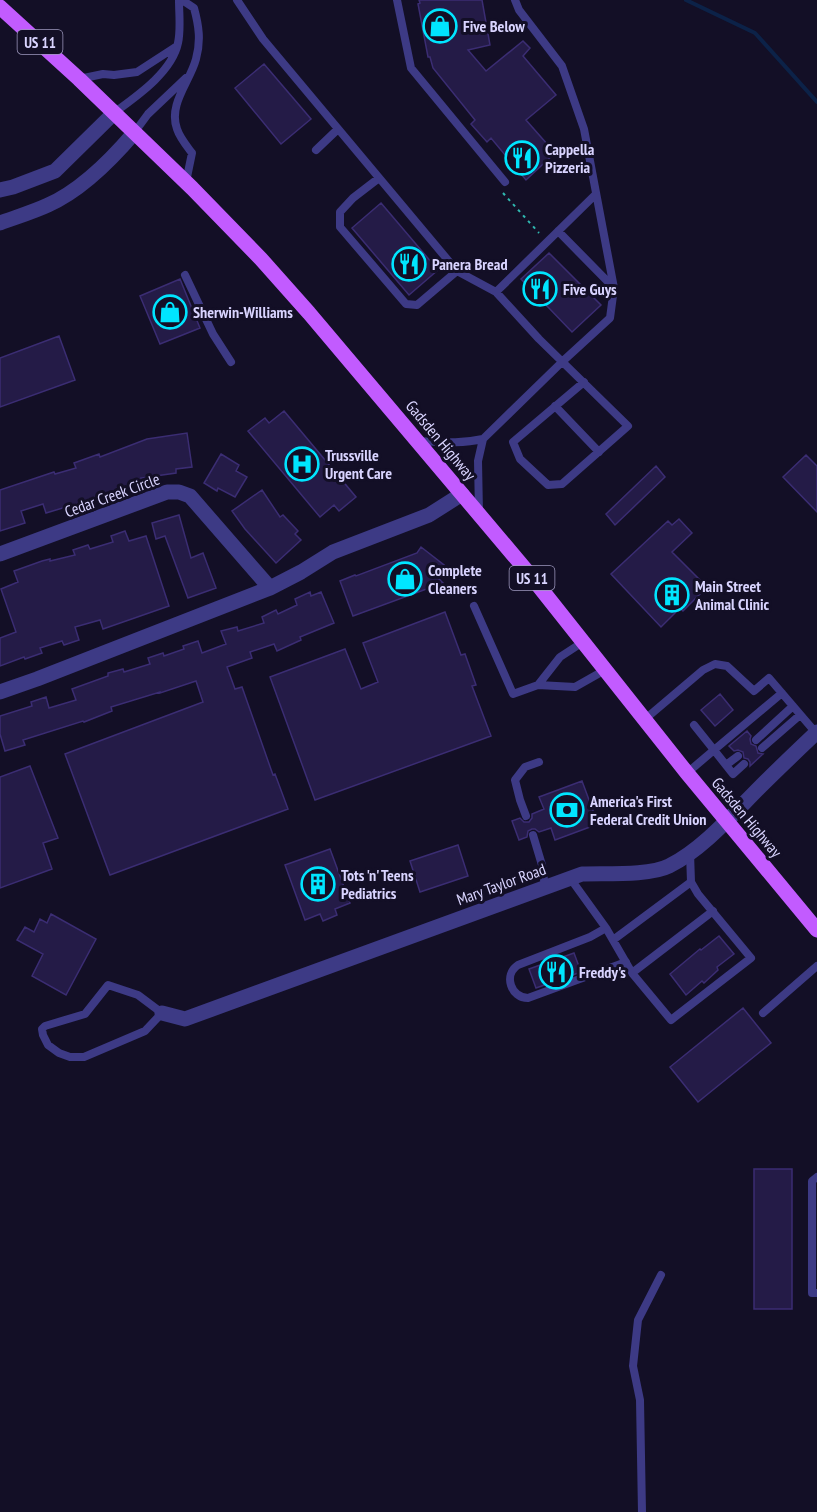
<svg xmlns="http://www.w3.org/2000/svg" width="817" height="1512" viewBox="0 0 817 1512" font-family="'PT Sans Narrow',sans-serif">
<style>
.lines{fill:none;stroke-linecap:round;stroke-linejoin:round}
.stream{stroke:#0c2248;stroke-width:4}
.building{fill:#241b47;stroke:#3b2d73;stroke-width:1.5}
.path{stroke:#2fb8b0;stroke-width:2;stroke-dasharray:3 4.5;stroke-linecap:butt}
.lane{stroke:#3d3a85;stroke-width:8}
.street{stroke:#3d3a85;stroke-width:15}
.primary{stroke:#c25bff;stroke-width:15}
.labels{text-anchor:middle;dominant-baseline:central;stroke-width:6;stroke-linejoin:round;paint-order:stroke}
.shield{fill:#130f26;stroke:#9e99be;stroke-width:1.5}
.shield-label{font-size:15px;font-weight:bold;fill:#d9d4ff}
.poi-label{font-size:16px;font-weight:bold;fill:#d9d4ff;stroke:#130f26;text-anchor:start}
.street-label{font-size:16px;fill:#d9d4ff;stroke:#130f26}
</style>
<rect width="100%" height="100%" fill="#130f26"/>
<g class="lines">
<!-- stream -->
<path class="stream" d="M686 0 755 33 817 102"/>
</g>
<!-- building -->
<path class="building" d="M419 0H482L490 45 468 50 486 71 523 41 530 48 523 56 556 95 526 120 555 153 526 180 491 138 487 142 471 124 475 120 433 68 430 57H428L418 4 420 3Z
M264 64 311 119 281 144 235 88Z
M381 203 438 270 409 295 352 228Z
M549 253 601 305 572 332 521 279Z
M180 279 200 328 160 344 140 296Z
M59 336 75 380 0 407V358Z
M284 411 356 497 339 511 334 505 320 517 248 431 265 418 269 423Z
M187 433 192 467 176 469V473L141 478 142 481 127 486 76 504 46 513 43 504 21 511 25 523 0 531V490L54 472 55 474 76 468 74 463 99 454 100 457 147 439Z
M221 454 239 465 236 471 247 477 235 497 218 488 217 491 204 483Z
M806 455 817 466V512L783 477Z
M656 466 665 477 615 525 606 514Z
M262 490 280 517 283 515 298 531 295 534 301 540 276 563 245 529 232 511Z
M179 515 191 558 203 553 216 588 188 598 165 536 156 539 152 523Z
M679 519 692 533 672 552 707 587 683 611 680 608 661 627 611 574 668 521 672 525Z
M125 531 129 541 146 536 169 606 103 629 100 620 75 627 79 640 64 645 62 641 40 648 42 653 25 659 24 657 0 666V638L16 632 1 589 18 582 14 571 42 561 50 559V561L75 555 73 550 88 545 90 549 113 542 111 536Z
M421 547 444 565 436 576 443 583 353 616 340 581 355 575 356 576 417 553Z
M310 592 311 596 321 592 334 623 300 637 301 640 277 651 274 644 250 652 252 658 227 667 235 689 242 687 273 775 275 774 288 809 110 875 65 754 203 702 196 681 160 693V692L111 707 112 711 84 722 83 721 23 740 25 745 5 751 0 734V716L32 706 31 702 46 697 49 708 76 700 72 689 108 676V673L123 669 124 672 150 664 148 658 163 653 164 656 184 649 183 646 198 641 202 653 226 644 221 631 237 627 238 631 264 623 262 617 276 610 278 614 297 605 295 599Z
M445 612 461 655 465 654 476 685 472 686 491 736 315 800 270 677 345 649 361 689 378 682 363 643Z
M720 694 733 710 715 726 701 710Z
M747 731 751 736 750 739 751 744 756 746 758 753 763 754 750 766V762L748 759 744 758 743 752 738 750 734 751 729 746Z
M30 766 58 838 43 843 52 869 0 888V777Z
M582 781 598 824 555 840 551 828 539 832 535 829H532L528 831 527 837 519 840 512 821 520 818 524 822H529L532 818V814L544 809 539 797Z
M458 845 468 876 420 892 410 861Z
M330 849 350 903 335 909 337 915 323 921 320 914 305 920 285 865Z
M51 914 96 939 66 995 32 976 43 954 17 940 25 927 34 932 40 919 47 923Z
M719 936 734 954 717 967 718 970 704 983 702 981 686 995 670 974 700 949 701 950Z
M574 953 581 972 536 988 529 969Z
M743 1008 771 1043 698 1102 670 1067Z
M754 1169H792V1309H754Z"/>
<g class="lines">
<!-- path -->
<path class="path" d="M503 193 539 233"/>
<!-- lane -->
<path class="lane" d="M182 0 194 8C199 26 201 41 196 59 190 82 168 104 177 129 180 138 186 145 192 153L186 182
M237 0 263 39 457 271 496 292 539 339 628 426 562 484 548 485 520 459 513 442 584 382
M397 0 411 68 505 182
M79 79 103 74 114 75 137 72 177 46
M115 112C137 96 172 72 178 43 181 30 179 14 179 0
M134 133 148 114 186 78
M316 150 338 129
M379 178 353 198 340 212V227L406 304 417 305 457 271
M558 231 614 288
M185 275 213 334 231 362
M496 292 596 194
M555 406 599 452
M418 441C441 442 461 444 483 439
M479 513 478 461 483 439 563 361 610 318 614 288 584 129 562 66 519 10 515 0
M474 606 513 694 538 685 575 687 605 670
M538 685 560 657 583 642
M644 720 703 670 715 664 727 666 754 691 769 678 816 733
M694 725 714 750 782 693
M756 740 793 706
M762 748 800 715
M726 765 738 756
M687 773 714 750 733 774 744 764
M526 816 520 800 515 780 525 767 539 762
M533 835 542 865 545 887
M570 878 606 928 632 973 671 1020 751 958 698 894 691 882 690 853
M606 928 590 937 518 965C503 975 511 998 528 998L626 962
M613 940 691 882
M632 973 713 911
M108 985 138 995 162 1013 145 1031 84 1057H70L59 1053 48 1045 43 1035 42 1029 45 1026 85 1014Z
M763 1013 817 966
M817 1177 812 1181V1293H817
M642 1512 640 1400 633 1366 638 1320 661 1275"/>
<!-- street -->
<path class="street" d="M0 190 13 187 55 171 115 112
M0 223C16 217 33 212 48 205 82 190 111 160 134 133
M0 554 167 492H179L190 496 270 588 37 679 0 692
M270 588 301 572 333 552 429 515 462 494
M162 1013 185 1019 582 874C605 873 649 876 669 866 702 850 734 813 760 787 779 768 798 750 817 732"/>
<!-- primary -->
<path class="primary" d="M0 7 79 79 192 188 261 259 309 313 526 570 687 773 817 930"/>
</g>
<!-- icons -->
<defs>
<g id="shop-ring" transform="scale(1.725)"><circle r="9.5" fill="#130f26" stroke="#00e5ff" stroke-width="1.5"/><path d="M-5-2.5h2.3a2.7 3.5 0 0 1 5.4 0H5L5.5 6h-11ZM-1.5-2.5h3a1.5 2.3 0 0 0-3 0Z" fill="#00e5ff"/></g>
<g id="restaurant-ring" transform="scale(1.725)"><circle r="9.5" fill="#130f26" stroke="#00e5ff" stroke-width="1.5"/><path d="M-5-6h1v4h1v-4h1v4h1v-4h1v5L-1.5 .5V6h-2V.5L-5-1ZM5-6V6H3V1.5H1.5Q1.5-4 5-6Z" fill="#00e5ff"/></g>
<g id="hospital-ring" transform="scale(1.725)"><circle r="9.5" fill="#130f26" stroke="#00e5ff" stroke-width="1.5"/><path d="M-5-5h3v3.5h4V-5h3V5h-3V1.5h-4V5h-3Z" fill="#00e5ff"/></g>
<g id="building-ring" transform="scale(1.725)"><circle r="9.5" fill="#130f26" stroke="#00e5ff" stroke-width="1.5"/><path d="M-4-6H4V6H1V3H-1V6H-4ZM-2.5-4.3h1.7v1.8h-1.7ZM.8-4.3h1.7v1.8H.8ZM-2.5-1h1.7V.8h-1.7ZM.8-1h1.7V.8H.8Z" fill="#00e5ff"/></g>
<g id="bank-ring" transform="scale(1.725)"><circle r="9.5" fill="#130f26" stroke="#00e5ff" stroke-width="1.5"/><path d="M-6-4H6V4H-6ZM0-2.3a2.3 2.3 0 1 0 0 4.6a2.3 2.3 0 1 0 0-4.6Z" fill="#00e5ff"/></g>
</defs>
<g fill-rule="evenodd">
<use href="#shop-ring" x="440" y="26"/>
<use href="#restaurant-ring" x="522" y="158"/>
<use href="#restaurant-ring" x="409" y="264"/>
<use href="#restaurant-ring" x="540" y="289"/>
<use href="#shop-ring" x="170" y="312"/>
<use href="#hospital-ring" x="302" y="464"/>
<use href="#shop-ring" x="405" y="579"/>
<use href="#building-ring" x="672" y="595"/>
<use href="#bank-ring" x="567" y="810"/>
<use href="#building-ring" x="318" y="884"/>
<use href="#restaurant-ring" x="556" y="972"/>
</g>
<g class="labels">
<!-- shield labels -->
<g class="shield">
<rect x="17.5" y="30" width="45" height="24" rx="4.5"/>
<rect x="509.5" y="566" width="45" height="24" rx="4.5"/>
</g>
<g class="shield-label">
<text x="40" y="42">US 11</text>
<text x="532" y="578">US 11</text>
</g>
<!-- poi labels -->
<g class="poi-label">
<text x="463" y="26">Five Below</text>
<text x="545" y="149">Cappella<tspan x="545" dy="18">Pizzeria</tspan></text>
<text x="432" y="264">Panera Bread</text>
<text x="563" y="289">Five Guys</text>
<text x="193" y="312">Sherwin-Williams</text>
<text x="325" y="455">Trussville<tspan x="325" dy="18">Urgent Care</tspan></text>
<text x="428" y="570">Complete<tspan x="428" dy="18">Cleaners</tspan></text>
<text x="695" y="586">Main Street<tspan x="695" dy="18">Animal Clinic</tspan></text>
<text x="590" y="801">America's First<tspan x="590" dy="18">Federal Credit Union</tspan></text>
<text x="341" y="875">Tots 'n' Teens<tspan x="341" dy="18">Pediatrics</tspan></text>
<text x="579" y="972">Freddy's</text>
</g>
<!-- street labels -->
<g class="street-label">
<text transform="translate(441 440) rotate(50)">Gadsden Highway</text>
<text transform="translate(112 495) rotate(-20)">Cedar Creek Circle</text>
<text transform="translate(747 817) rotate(50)">Gadsden Highway</text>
<text transform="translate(501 884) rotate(-20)">Mary Taylor Road</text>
</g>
</g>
</svg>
